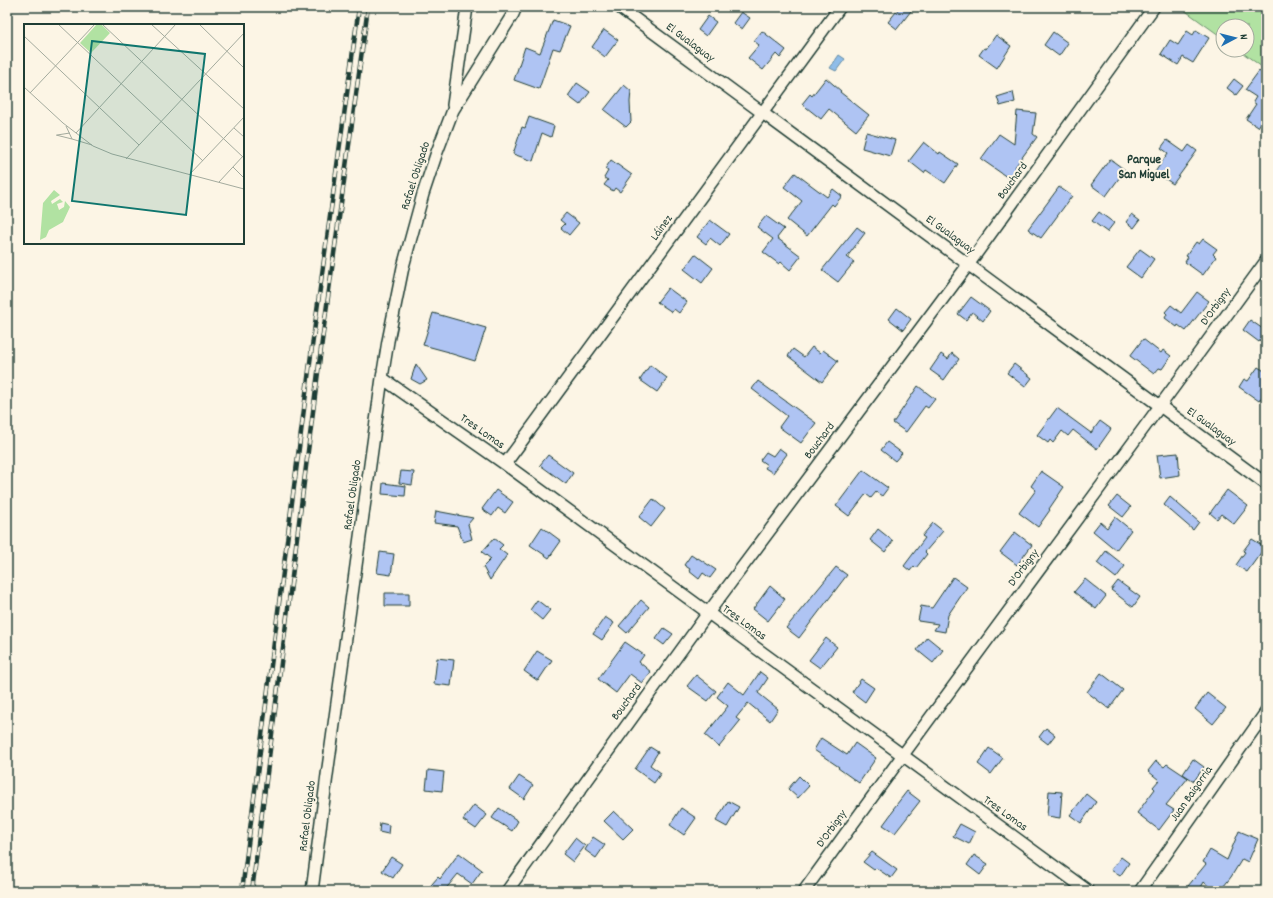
<svg xmlns="http://www.w3.org/2000/svg" width="1273" height="898" viewBox="0 0 1273 898" font-family="Dekko,sans-serif">
<style>
.green{fill:#b1e2a2;stroke:#68906b}
.water{fill:#8fbde9;stroke:#628aa1}
.building{fill:#afc4f3;stroke:#1f3d34}
.lines{fill:none;stroke-linecap:round;stroke-linejoin:round}
.minor-casing{stroke:#1f3d34;stroke-width:14}
.minor{stroke:#fcf5e5;stroke-width:11}
.rail-casing{stroke:#1f3d34;stroke-width:4.5}
.rail{stroke:#fcf5e5;stroke-width:3;stroke-dasharray:9;stroke-linecap:butt}
.labels{text-anchor:middle;dominant-baseline:central;stroke-width:4;stroke-linejoin:round;paint-order:stroke}
.street-label{font-size:12px;fill:#1f3d34;stroke:#fcf5e5}
.neighbourhood-label{font-size:13px;font-weight:bold;fill:#1f3d34;stroke:#fcf5e5}
.inset-road{fill:none;stroke:#a4ab9e;stroke-width:1}
.view{fill:#0f766e;fill-opacity:0.15;stroke:#0f766e;stroke-width:2}
.inset-edge{fill:none;stroke:#1f3d34;stroke-width:2}
</style>
<rect width="100%" height="100%" fill="#fcf5e5"/>
<filter id="ink" filterUnits="userSpaceOnUse"><feTurbulence type="fractalNoise" baseFrequency=".025" numOctaves="2"/><feDisplacementMap in="SourceGraphic" scale="8" xChannelSelector="R" yChannelSelector="G"/><feConvolveMatrix kernelMatrix="1 2 1 2 8 2 1 2 1" color-interpolation-filters="sRGB"/></filter>
<g filter="url(#ink)">
<!-- green -->
<path class="green" d="M1180 7H1266V70L1239 50H1247V26H1223V38Z"/>
<!-- water -->
<path class="water" d="M839 55 845 59 836 71 830 68Z"/>
<!-- building -->
<path class="building" d="M900 7H914L897 29 888 22Z
M741 12 750 18 742 29 733 23Z
M708 16 716 22 706 36 698 30Z
M553 20 570 26 560 50 553 48 539 89 514 80 525 47 540 53Z
M604 30 618 40 605 57 592 47Z
M1196 30 1209 38 1193 63 1183 57 1178 65 1161 54 1170 40 1178 45 1187 31 1193 35Z
M762 31 786 50 780 58 776 54 763 70 748 58 759 45 754 41Z
M1053 32 1068 43 1059 56 1044 45Z
M996 35 1011 46 997 68 979 55 984 48 986 49Z
M1259 71 1266 76V115L1258 127 1246 119 1256 104 1253 102 1256 97 1245 90Z
M826 78 841 91 840 92 869 115 856 131 829 109 821 119 802 104 810 94 812 96Z
M1234 79 1243 86 1236 95 1227 88Z
M577 83 590 92 580 105 568 96Z
M624 85 631 91 630 102 631 122 626 127 604 110Z
M1013 92 1015 102 1000 106 997 97Z
M1017 111 1036 113 1033 134 1037 137 1015 167 1021 172 1014 182 981 159 999 134 1014 144Z
M529 117 554 126 551 137 542 133 533 161 513 154 522 127 525 128Z
M866 132 895 140 890 156 862 148Z
M1167 140 1184 152 1189 145 1197 151 1173 184 1155 172 1168 153 1161 148Z
M924 142 939 154 940 152 958 164 945 183 926 170 924 173 909 161Z
M1110 159 1125 170 1106 196 1091 185Z
M611 160 632 175 620 192 615 188 613 191 604 185 608 180 604 178 608 171 605 169Z
M795 173 827 197 833 189 842 196 834 206 832 204 807 236 787 220 802 201 784 187Z
M1059 187 1072 196 1041 238 1028 229Z
M1099 212 1114 223 1107 232 1092 221Z
M566 213 579 223 569 235 561 228 565 224 560 220Z
M1132 214 1140 220 1134 228 1126 222Z
M766 216 784 229 777 238 801 256 790 270 781 262 779 264 763 252 773 239 757 227Z
M710 220 729 234 720 246 710 238 706 244 697 237Z
M857 227 865 233 847 257 854 262 838 282 822 270Z
M1203 239 1217 249 1213 254 1216 257 1203 275 1185 262 1188 257 1186 256 1196 242 1199 244Z
M1140 249 1154 259 1141 278 1126 267Z
M695 254 713 268 702 283 684 269Z
M668 288 687 302 679 313 674 309 672 312 657 302Z
M1197 292 1209 301 1186 331 1178 325 1177 327 1165 318 1167 314 1165 312 1171 305 1181 313Z
M971 297 990 311 983 321 972 312 966 320 958 314Z
M897 308 911 319 903 330 889 319Z
M433 313 486 328 475 361 449 353V352L423 345Z
M1250 320 1266 331 1259 342 1243 330Z
M1143 339 1161 353 1163 350 1171 356 1162 369 1159 368 1154 374 1130 356Z
M812 347 820 353 823 350 838 361 822 382 788 356 793 349 804 357Z
M952 353 959 359 944 380 930 370 941 354 948 359Z
M416 364 427 380 420 384 411 379Z
M1014 364 1032 378 1025 387 1007 373Z
M650 365 667 378 657 392 640 380Z
M1258 367 1266 372V391L1259 401 1239 387 1244 379 1248 381Z
M758 381 816 423 801 443 779 427 787 416 752 389Z
M918 386 935 399 928 408 925 406 906 432 893 423Z
M1057 408 1091 433 1100 421 1111 429 1097 449 1073 430 1068 436 1062 431 1053 443 1050 440 1048 443 1037 435Z
M887 442 902 453 895 461 881 450Z
M779 448 787 454 773 473 765 468 767 465 760 460 766 452 773 456Z
M1178 453 1180 475 1160 478 1157 455Z
M548 455 573 473 566 484 540 465Z
M863 470 888 488 882 496 876 492 871 498 866 494 849 516 836 506Z
M401 471 414 472 412 485 399 483Z
M1041 471 1064 487 1049 509 1050 510 1038 527 1019 513 1036 490 1031 486Z
M383 483 406 486 405 496 382 494Z
M496 490 513 502 505 513 498 508 492 516 482 509Z
M1227 490 1248 506 1234 524 1221 514 1217 519 1210 513Z
M1117 496 1131 507 1123 517 1109 506Z
M1170 497 1199 522 1193 530 1164 505Z
M653 499 665 509 651 527 639 517Z
M436 511 473 518 468 524 472 539 463 542 457 526 434 523Z
M1115 517 1131 530 1116 550 1093 531 1100 522 1107 528Z
M933 523 943 531 925 552 927 554 916 568 914 566 910 571 904 566 925 538 922 536Z
M542 527 561 541 549 558 530 545Z
M878 529 893 541 885 552 870 540Z
M1015 532 1032 545 1017 565 1000 552Z
M494 538 503 545 499 549 507 555 490 580 483 567 491 559 482 552Z
M1252 539 1265 547 1247 572 1236 565 1245 552 1243 551Z
M1106 551 1125 566 1116 578 1097 563Z
M380 552 394 554 391 575 377 573Z
M691 555 697 559 698 558 716 570 710 578 703 573 699 579 689 571 690 569 684 565Z
M836 567 847 575 799 638 786 628Z
M953 577 967 587 948 615 945 632 934 630 938 624 918 621 921 606 932 608Z
M1085 579 1106 596 1096 609 1074 592Z
M1118 581 1140 597 1133 607 1111 590Z
M770 586 785 599 768 621 753 609Z
M385 593H409V606H385Z
M537 600 550 610 542 620 530 610Z
M641 600 649 607 627 633 619 626Z
M605 617 614 623 602 640 593 634Z
M664 628 673 634 664 645 656 639Z
M927 637 943 650 933 663 917 650Z
M826 638 837 647 820 668 809 660Z
M625 642 644 655 639 662 651 672 642 683 630 674 616 693 598 679Z
M537 651 552 660 538 681 524 671Z
M437 658 454 660 451 686 434 684Z
M760 672 768 678 758 693 778 709 770 721 748 703 736 718 740 721 719 747 705 735 728 706 717 697 728 682 744 695Z
M1101 673 1123 690 1109 709 1087 692Z
M696 675 716 691 708 701 687 686Z
M861 679 874 688 865 702 852 692Z
M1207 693 1226 708 1213 724 1195 709Z
M1046 728 1055 735 1048 744 1039 737Z
M821 738 847 755 855 743 876 758 859 783 838 768 839 767 814 750Z
M650 747 658 752 650 765 661 773 654 783 635 769Z
M989 748 1003 758 991 774 978 764Z
M1193 759 1204 767 1194 781 1183 774Z
M1156 761 1164 767 1167 764 1188 778 1166 805 1174 810 1159 830 1137 813 1155 789 1153 787 1159 780 1148 771Z
M428 770 444 772 442 791 426 789Z
M519 776 533 785 524 799 510 789Z
M799 776 809 786 798 798 788 789Z
M907 791 920 801 895 833 883 825 894 810 893 809Z
M1049 791 1062 792 1060 818 1047 816Z
M1086 794 1096 802 1081 823 1070 815Z
M728 801 739 807 727 827 716 821Z
M474 805 487 815 476 829 463 820Z
M499 808 518 821 512 831 492 818Z
M681 808 696 818 684 835 670 825Z
M614 811 633 829 623 839 604 821Z
M380 823 389 825 388 834 379 832Z
M960 824 975 832 969 844 953 836Z
M1239 831 1258 839 1248 862 1242 859 1231 877 1220 891H1214L1204 882 1199 891H1184L1206 864 1203 862 1210 850 1227 860Z
M593 837 605 845 596 858 585 850Z
M575 838 585 846 573 862 563 854Z
M872 852 897 870 891 878 876 868 874 870 863 862Z
M459 853 482 870 472 884 458 874 444 891H426L438 877 440 879Z
M974 855 988 864 980 875 967 865Z
M391 857 402 864 393 878 382 871Z
M1121 857 1129 863 1120 876 1111 870Z"/>
<g class="lines">
<!-- minor casing -->
<g class="minor-casing">
<path id="minor" d="M619 7 1266 484
M453 105 467 7
M382 378 505 464 1088 891
M505 464 840 7
M312 891 327 775 382 378 388 341 403 267 423 194 437 152 453 110 513 14 516 7
M507 891 708 613 968 265 1154 7
M804 891C956 680 1113 472 1266 261
M1140 891 1266 712"/>
</g>
<!-- minor -->
<use href="#minor" class="minor"/>
<!-- rail casing -->
<g class="rail-casing">
<path id="rail" d="M242 891 313 339 359 7
M252 891 322 341 368 7"/>
</g>
<!-- rail -->
<use href="#rail" class="rail"/>
</g>
</g>
<g class="labels">
<!-- street labels -->
<g class="street-label">
<text transform="translate(690 43) rotate(37)">El Gualaguay</text>
<text transform="translate(416 176) rotate(-72)">Rafael Obligado</text>
<text transform="translate(1013 181) rotate(-54)">Bouchard</text>
<text transform="translate(662 228) rotate(-54)">Láinez</text>
<text transform="translate(950 235) rotate(36)">El Gualaguay</text>
<text transform="translate(1216 307) rotate(-54)">D'Orbigny</text>
<text transform="translate(1211 427) rotate(36)">El Gualaguay</text>
<text transform="translate(482 432) rotate(35)">Tres Lomas</text>
<text transform="translate(820 441) rotate(-53)">Bouchard</text>
<text transform="translate(353 495) rotate(-82)">Rafael Obligado</text>
<text transform="translate(1024 568) rotate(-53)">D'Orbigny</text>
<text transform="translate(744 623) rotate(36)">Tres Lomas</text>
<text transform="translate(627 702) rotate(-54)">Bouchard</text>
<text transform="translate(1192 794) rotate(-55)">Juan Baigorria</text>
<text transform="translate(1005 814) rotate(36)">Tres Lomas</text>
<text transform="translate(308 816) rotate(-83)">Rafael Obligado</text>
<text transform="translate(832 829) rotate(-54)">D'Orbigny</text>
</g>
<!-- neighbourhood labels -->
<g class="neighbourhood-label">
<text x="1144" y="160">Parque<tspan x="1144" dy="15">San Miguel</tspan></text>
</g>
</g>
<!-- overview -->
<g transform="translate(24 24)">
<rect width="220" height="220" fill="#fcf5e5"/>
<path d="M73 0H77L86 9 67 29 56 19ZM30 166 36 171 27 177 28 180 36 175 39 178 33 180 35 186 40 183 41 177 46 183 39 198 25 206 22 213 16 216 19 179Z" fill="#b1e2a2"/>
<path class="inset-road" d="M34 0 179 137M78 0 220 134M127 0 220 85M175 0 220 44M0 12 115 121M0 63 39 99M6 69 71 0M39 99 69 122 88 130 220 165M42 102 48 115 68 121M210 104 220 113M52 109 152 0M32 111 48 115M33 111 46 109M102 135 220 9M209 143 220 154M165 151 220 93M195 158 220 131"/>
<path class="view" d="M68 17 181 30 162 191 48 177Z"/>
<rect width="220" height="220" class="inset-edge"/>
</g>
<!-- margin -->
<rect width="1273" height="898" fill="none" stroke="#fcf5e5" stroke-width="24"/>
<rect x="12" y="12" width="1249" height="874" fill="none" stroke="#1f3d34" stroke-width="1.5" filter="url(#ink)"/>
<!-- north arrow -->
<g transform="translate(1235 38) rotate(83)"><circle r="19" fill="#fcf5e5" stroke="#a4ab9e"/>
<path d="M0-3L7 15L0 10L-7 15Z" fill="#1f6fb2"/>
<text y="-6" font-size="11" font-weight="bold" text-anchor="middle" fill="#1f3d34">N</text>
</g>
</svg>
